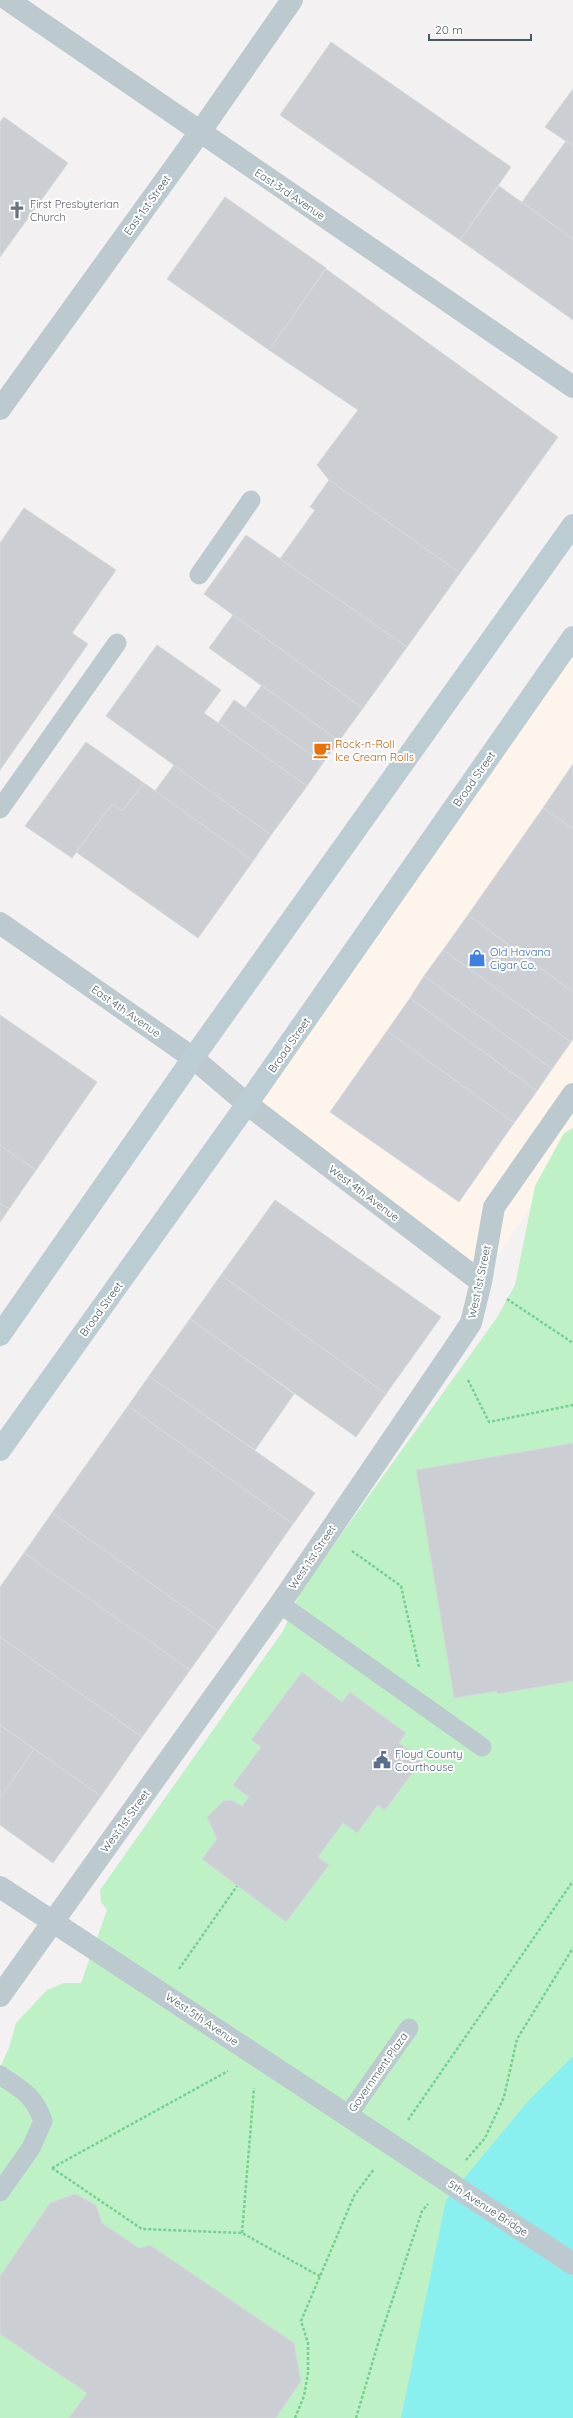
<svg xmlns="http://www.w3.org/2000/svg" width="573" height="2418" viewBox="0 0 573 2418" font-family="Quicksand,sans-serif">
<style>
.commercial{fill:#fdf4eb}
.green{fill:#bff1c7}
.water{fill:#8af0ef}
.building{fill:#cbcfd3;stroke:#d5d9dc}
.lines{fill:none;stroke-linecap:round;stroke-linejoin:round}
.path{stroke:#75d190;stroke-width:2.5;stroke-dasharray:3 2;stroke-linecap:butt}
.service{stroke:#bcc9ce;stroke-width:19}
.minor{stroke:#bcc9ce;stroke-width:22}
.tertiary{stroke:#bcc9ce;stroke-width:22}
.secondary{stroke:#bcccd3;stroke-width:22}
.labels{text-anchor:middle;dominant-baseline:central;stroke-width:4;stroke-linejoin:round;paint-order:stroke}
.street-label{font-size:11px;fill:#48595f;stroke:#fff}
.worship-label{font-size:11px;fill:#5b616d;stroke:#fff;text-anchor:start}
.food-label{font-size:11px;fill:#c56008;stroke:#fff;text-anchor:start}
.shop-label{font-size:11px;fill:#366cbe;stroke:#fff;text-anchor:start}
.service-label{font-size:11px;fill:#4e5e75;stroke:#fff;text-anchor:start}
</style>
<rect width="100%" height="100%" fill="#f3f1f1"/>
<!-- commercial -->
<path class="commercial" d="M573 637V1140L481 1282 247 1104Z"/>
<!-- green -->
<path class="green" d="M573 1128V2418H0V2067L9 2048 16 2023 47 1990 64 1983H81L107 1910 101 1902 100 1890 283 1631 302 1589 496 1319 515 1285 535 1186 564 1133Z"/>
<!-- water -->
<path class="water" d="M573 2056V2418H401L446 2200 528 2101Z"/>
<!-- building -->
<path class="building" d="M331 42 511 167 460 240 280 115Z
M573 89V146L545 127Z
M4 117 68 163 0 257V122Z
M566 141 573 146V239L522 202Z
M499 186 573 239V320L460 240Z
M225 197 326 268 269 350 167 279Z
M326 269 558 437 460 573 329 480 317 465 358 410 269 350Z
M329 480 460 573 407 647 280 559 315 510 310 507Z
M24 508 116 570 72 633 88 644 0 770V543Z
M246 535 407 647 363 708 204 594Z
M233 615 363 708 339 741 209 648Z
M157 645 221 690 204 713 307 786 271 835 106 716Z
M262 685 339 741 323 763 245 708Z
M234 700 323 763 307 786 218 723Z
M86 742 144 783 122 811 112 804 72 858 25 826Z
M573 764V829L543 808Z
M174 765 271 835 253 861 155 791Z
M144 783 253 861 198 938 76 852 112 804 122 811Z
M543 808 573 829V992L468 915Z
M468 915 573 992V1039L571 1042 443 950Z
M443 950 571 1042 552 1069 424 976Z
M424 976 552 1069 537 1091 410 998Z
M410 998 537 1091 514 1123 387 1031Z
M0 1015 97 1082 36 1170 0 1145Z
M387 1031 514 1123 459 1202 330 1112Z
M0 1145 36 1170 9 1209 0 1203Z
M275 1200 441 1317 386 1394 221 1275Z
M0 1203 9 1209 0 1222Z
M221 1275 386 1394 356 1437 190 1319Z
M190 1319 294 1394 255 1450 149 1376Z
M149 1376 315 1493 293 1524 128 1406Z
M128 1406 293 1524 218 1631 52 1513Z
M573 1443V1681L497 1694V1691L454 1698 416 1470Z
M52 1513 218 1631 190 1670 24 1553Z
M24 1553 190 1670 142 1737 0 1637V1587Z
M0 1637 142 1737 101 1796 0 1725Z
M302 1672 342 1702 350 1692 406 1733 399 1743 422 1760 385 1810 378 1805 357 1833 343 1823 318 1857 329 1865 286 1922 202 1859 217 1839 207 1817 223 1801 231 1800 242 1806 249 1797 233 1785 261 1747 251 1740Z
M0 1725 34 1749 0 1798Z
M34 1749 101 1796 53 1863 0 1825V1798Z
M75 2194 96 2205 102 2223 139 2248 150 2245 294 2343 301 2381 276 2418H69L87 2393 0 2334V2276L50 2203Z"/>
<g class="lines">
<!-- path -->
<path class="path" d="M507 1299 573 1343
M468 1380 489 1422 573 1405
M352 1551 401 1586 419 1667
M179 1969 237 1886
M408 2120 573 1881
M466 2160 485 2138 504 2097 517 2039 573 1948
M52 2168 228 2071
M52 2168 142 2229 242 2233 321 2277
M242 2233 254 2088
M295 2418 304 2396 308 2373V2343L301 2321 354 2196 374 2169
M356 2418 380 2337 422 2211 428 2204"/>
<!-- service -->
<path class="service" d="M199 575 251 500
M0 809 117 643
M280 1604 482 1747
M0 2075C22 2090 34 2095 43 2121L31 2148 0 2192
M348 2115 409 2028"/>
<!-- minor -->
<path class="minor" d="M481 1282 494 1207 573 1094"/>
<!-- tertiary -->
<path class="tertiary" d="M8 0 573 387
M0 409 200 132 292 0
M0 923 193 1058 247 1104 481 1282 471 1323 453 1350 280 1604 0 1996
M0 1887 573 2264"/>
<!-- secondary -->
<path class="secondary" d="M0 1335 193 1058 573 525
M0 1450 247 1104 573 637"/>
</g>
<!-- icons -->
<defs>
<g id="church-bare" transform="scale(1.38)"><path d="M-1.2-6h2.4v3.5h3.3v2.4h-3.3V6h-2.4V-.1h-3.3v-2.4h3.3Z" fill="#6b7280" stroke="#fff" stroke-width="2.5" paint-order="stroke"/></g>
<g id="cafe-bare" transform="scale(1.38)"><path d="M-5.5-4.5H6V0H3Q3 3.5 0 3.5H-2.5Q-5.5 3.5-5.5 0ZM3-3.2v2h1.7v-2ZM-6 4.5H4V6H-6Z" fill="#e8710a" stroke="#fff" stroke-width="2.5" paint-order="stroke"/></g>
<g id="shop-bare" transform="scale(1.38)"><path d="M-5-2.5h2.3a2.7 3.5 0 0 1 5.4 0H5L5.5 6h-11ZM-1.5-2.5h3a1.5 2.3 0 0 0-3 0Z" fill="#3f7fe0" stroke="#fff" stroke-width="2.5" paint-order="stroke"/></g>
<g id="civic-bare" transform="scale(1.38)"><path d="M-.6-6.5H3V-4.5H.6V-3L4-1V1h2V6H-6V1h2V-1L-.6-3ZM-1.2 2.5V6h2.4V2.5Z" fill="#5c6f8a" stroke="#fff" stroke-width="2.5" paint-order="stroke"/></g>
</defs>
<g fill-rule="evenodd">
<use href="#church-bare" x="17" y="210"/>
<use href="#cafe-bare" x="322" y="750"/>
<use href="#shop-bare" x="477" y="958"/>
<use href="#civic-bare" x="382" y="1760"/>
</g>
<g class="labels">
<!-- street labels -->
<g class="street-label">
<text transform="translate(290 194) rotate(34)">East 3rd Avenue</text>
<text transform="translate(147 205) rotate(-54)">East 1st Street</text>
<text transform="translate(474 779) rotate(-55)">Broad Street</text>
<text transform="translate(126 1011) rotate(35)">East 4th Avenue</text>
<text transform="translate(289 1045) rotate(-55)">Broad Street</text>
<text transform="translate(364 1193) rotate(37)">West 4th Avenue</text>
<text transform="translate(479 1282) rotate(-78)">West 1st Street</text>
<text transform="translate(101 1309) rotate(-54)">Broad Street</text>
<text transform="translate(312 1557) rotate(-56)">West 1st Street</text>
<text transform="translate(125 1821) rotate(-54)">West 1st Street</text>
<text transform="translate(202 2019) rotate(34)">West 5th Avenue</text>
<text transform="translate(378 2072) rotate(-55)">Government Plaza</text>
<text transform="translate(488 2208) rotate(33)">5th Avenue Bridge</text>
</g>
<!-- worship labels -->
<g class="worship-label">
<text x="30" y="204">First Presbyterian<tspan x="30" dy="13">Church</tspan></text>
</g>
<!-- food labels -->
<g class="food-label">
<text x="335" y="744">Rock-n-Roll<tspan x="335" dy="13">Ice Cream Rolls</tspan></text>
</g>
<!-- shop labels -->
<g class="shop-label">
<text x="490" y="952">Old Havana<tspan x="490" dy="13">Cigar Co.</tspan></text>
</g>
<!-- service labels -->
<g class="service-label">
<text x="395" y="1754">Floyd County<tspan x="395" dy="13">Courthouse</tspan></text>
</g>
</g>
<!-- scale -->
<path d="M429 34v6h102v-6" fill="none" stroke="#48595f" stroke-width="2"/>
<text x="435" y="34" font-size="12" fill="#48595f" stroke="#ffffff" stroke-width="3" paint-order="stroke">20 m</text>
</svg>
